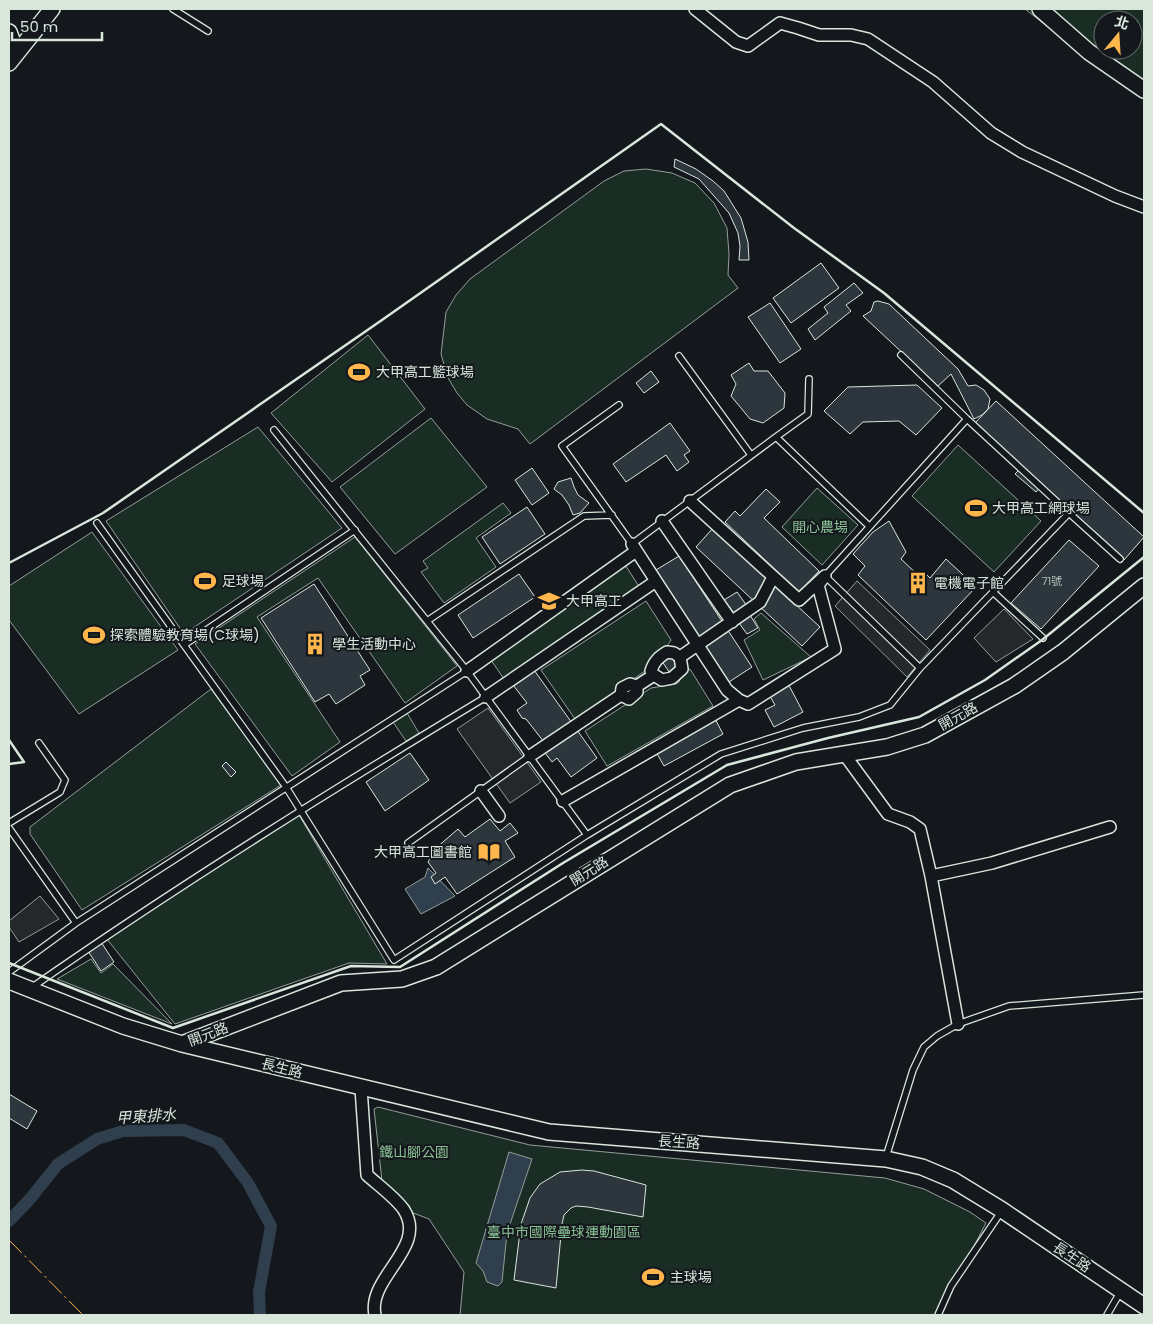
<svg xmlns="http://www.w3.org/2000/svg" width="1153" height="1324" viewBox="0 0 1153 1324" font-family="Poppins,'Noto Sans TC',sans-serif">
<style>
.green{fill:#1a2d24;stroke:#939e99;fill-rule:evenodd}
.parking{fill:#24282b;stroke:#939e99}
.water{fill:#2f3f4d;stroke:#939e99}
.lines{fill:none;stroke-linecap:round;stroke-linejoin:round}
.canal{stroke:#2f3f4d;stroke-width:12}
.building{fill:#2c363c;stroke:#d8e6dc}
.lane-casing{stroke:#d8e6dc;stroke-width:8}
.street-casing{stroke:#d8e6dc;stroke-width:14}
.secondary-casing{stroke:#d8e6dc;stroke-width:18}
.lane{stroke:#14181c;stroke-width:5.5}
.street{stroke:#14181c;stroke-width:11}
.secondary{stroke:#14181c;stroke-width:15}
.wall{stroke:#d8e6dc;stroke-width:2.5}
.power{stroke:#ffb74d;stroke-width:1;stroke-dasharray:18 4 2.5 4;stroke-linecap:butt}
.labels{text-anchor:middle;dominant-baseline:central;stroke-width:4;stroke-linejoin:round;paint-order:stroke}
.number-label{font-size:11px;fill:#adbab4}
.poi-label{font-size:14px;fill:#d8e6dc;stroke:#14181c;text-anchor:start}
.park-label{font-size:14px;fill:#8ac095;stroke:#14181c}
.street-label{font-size:14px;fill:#d8e6dc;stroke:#14181c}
.water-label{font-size:15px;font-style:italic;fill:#d8e6dc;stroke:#14181c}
</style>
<rect width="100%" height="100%" fill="#14181c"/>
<!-- green -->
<path class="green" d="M1025 9H1144V87L1104 71ZM1103 20H1133V50H1103Z
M646 169 672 173 695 183 714 203 727 228 729 254 728 275 738 288 530 444 518 429 487 419 467 405 457 393 448 378 441 354 446 312 456 295 470 279 604 181 624 171Z
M368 335 425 409 332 482 271 413Z
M431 418 487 487 395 554 340 487Z
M258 427 342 528 184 634 106 521Z
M958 445 1041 521 994 572 912 496Z
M817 488 858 525 822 565 782 527Z
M503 503 511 513 476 538 496 567 444 603 421 572 428 568 423 561Z
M92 532 178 650 79 714 9 620V586Z
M355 537 457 666 405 703 318 578 257 617 340 742 292 776 195 644Z
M624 563 640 588 506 682 489 657Z
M646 601 671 640C667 648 661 648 655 653 649 658 647 664 645 671L575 719 541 670Z
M761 613 811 657 763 680 744 640 760 630 754 619Z
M690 669 713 706 607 766 585 731 651 688 676 684 679 682 682 674Z
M211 689 281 785 82 910 30 834V827Z
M407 713 419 733 406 741 393 722Z
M299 815 387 964 349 963 175 1024 106 938Z
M91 959 101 973 113 964 172 1024 57 979Z
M378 1107 530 1145 885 1178 924 1189 970 1212 986 1223 938 1315H460L464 1272 429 1219 408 1211 382 1181 374 1109Z"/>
<!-- parking -->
<path class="parking" d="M857 581 930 650 907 677 835 606Z
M1004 609 1033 639 996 662 974 638Z
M488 708 541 782 510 803 457 729Z
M40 896 59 919 19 942 9 927V921Z"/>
<!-- water -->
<path class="water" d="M428 868 455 896 421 914 405 889 425 877Z
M509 1152 532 1159 507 1233 502 1282 498 1286 487 1282 483 1271 476 1263Z"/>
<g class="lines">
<!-- canal -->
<path class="canal" d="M9 1221 30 1199 58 1164 97 1139 123 1131 184 1130 218 1143 248 1183 271 1226 259 1292 260 1315"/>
</g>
<!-- building -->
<path class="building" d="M675 159 696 169 713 181 724 191 741 218 748 242 749 260H739L740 246 738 233 729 213 699 179 674 167Z
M821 263 839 288 791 323 773 298Z
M854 283 863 293 846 305 851 311 815 340 808 329 828 313 824 307Z
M878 301 889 304 958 369 968 386 976 385 984 390 990 399 988 409 982 415 974 419 951 374 938 386 863 316 871 311 874 302Z
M770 303 801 349 780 363 748 317Z
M749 363 754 371H768L785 393 784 408 763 423 750 419 731 396 736 384 731 375Z
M651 371 659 382 644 393 636 383Z
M917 385 942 408 916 435 899 421 863 422 850 434 824 411 848 387Z
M996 401 1144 537 1124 560 975 423Z
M670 423 690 451 684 455 689 462 677 471 666 455 626 482 613 464Z
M532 468 549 493 532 505 515 480Z
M1019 470 1039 488 1036 492 1015 474Z
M571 478 574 487 578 495 589 503 580 513 573 515 569 505 562 495 554 489 558 482Z
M766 489 780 502 764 518 819 571 799 592 725 522 735 511 740 516Z
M527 507 545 534 500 564 482 537Z
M889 521 906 552 901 559 919 576 923 571 930 578 946 559 976 587 926 640 858 575 865 566 853 554 873 532Z
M713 528 820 627 802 646 696 547Z
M1069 540 1099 566 1041 629 1011 603Z
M679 556 752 667 729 682 656 570Z
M519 574 535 597 473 638 458 615Z
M314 584 370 670 360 676 365 685 336 704 329 694 315 702 261 618Z
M737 592 747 606 734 613 724 600Z
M750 615 758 628 747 634 739 623Z
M669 654 679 668 670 673 661 660Z
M534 670 597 758 571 777 557 758 552 762 543 750 544 742 526 719 522 718 517 710 527 703 513 685Z
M784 676 803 712 774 727 765 710 775 705 764 686Z
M711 711 723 734 664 766 651 743Z
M410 753 429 780 385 811 366 782Z
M226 762 236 772 231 777 222 766Z
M490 819 500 831 510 823 518 833 505 841 515 857 457 894 445 877 435 884 431 877 436 873 428 862 436 848 458 829 465 837Z
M101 942 114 962 101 971 88 951Z
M9 1094 37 1111 27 1129 9 1118Z
M582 1170 594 1171 646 1185 643 1217 588 1207 576 1206 571 1208 564 1215 562 1224 556 1288 514 1280 521 1224 530 1198 540 1184 560 1172Z"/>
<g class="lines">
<!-- lane casing -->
<g class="lane-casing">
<path id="lane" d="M173 9 208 31
M679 356 751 455
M619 405 562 446 632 544 776 437 869 526
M274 430 467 671 587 835 721 754 803 728 859 717 890 705 920 668 1069 513 967 419 901 355
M776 437 808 414 809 379
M1069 513 1120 559
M97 523 184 645
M355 530 184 645 286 787 394 960 587 835
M993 592 1043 638
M427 621 584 516 612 515
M920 668 825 576 967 419
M9 823 60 792 65 780 39 743
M9 828 76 923
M408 843 530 756
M9 972 76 923 467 671
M31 988C179 885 332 790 486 697
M886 1157 913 1070 924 1047 937 1036 958 1024 1009 1006 1144 995
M938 1315 951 1286 1001 1212
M1107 1315 1121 1291"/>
</g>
<!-- street casing -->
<g class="street-casing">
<path id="street" d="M695 9 736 42 748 46 780 23 798 28 819 35H851L868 39 933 82 991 133 1022 152 1115 196 1144 207
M662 521 732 622
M632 544 656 581
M467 671 636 551
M654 675 651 671C654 661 659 657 667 652L674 653 680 657
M621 695 629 699 637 692V686
M486 697 656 581 727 690 739 700 748 704 835 649 818 585 825 576 799 600 690 501
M844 754 888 814 910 822 920 829 931 876 958 1024
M530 756 621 695 622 688 630 684 637 686 654 675 662 680 672 678 682 669 680 657 760 602 773 577
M481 791 499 816
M563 801 739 700
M931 876 992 863 1110 827
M361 1088 367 1175C378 1185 396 1198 404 1210 428 1248 367 1277 375 1315"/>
</g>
<!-- secondary casing -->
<g class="secondary-casing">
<path id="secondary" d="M1040 9 1089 52 1144 90
M9 32 14 45 11 59
M9 63 52 9
M9 981 123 1026 182 1044 549 1132 886 1159 922 1167 953 1180 1002 1210 1144 1306
M182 1044 341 983 402 979 436 967 730 785 796 762 887 747 925 735 1014 686 1063 652 1144 586"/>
</g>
<!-- lane -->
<use href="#lane" class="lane"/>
<!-- street -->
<use href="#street" class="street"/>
<!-- secondary -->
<use href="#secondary" class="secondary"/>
<!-- wall -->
<path class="wall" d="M9 563 103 513 382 320 661 124 794 228 884 293 1144 513
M9 740 24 762 9 764
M9 963 173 1028 351 966 400 967 563 863 727 765 828 738 919 717 985 680 1042 640 1144 557"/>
<!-- power -->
<path class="power" d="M9 1240 83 1315"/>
</g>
<!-- icons -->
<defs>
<g id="stadium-bare" transform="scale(1.725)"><path d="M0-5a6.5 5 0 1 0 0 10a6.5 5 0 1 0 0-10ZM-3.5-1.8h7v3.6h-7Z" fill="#ffb74d" stroke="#14181c" stroke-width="2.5" paint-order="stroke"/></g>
<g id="building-bare" transform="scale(1.725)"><path d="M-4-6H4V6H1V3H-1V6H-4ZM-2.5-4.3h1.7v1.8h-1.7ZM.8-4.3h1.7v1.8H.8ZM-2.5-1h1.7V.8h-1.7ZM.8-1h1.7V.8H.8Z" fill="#ffb74d" stroke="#14181c" stroke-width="2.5" paint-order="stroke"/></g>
<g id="school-bare" transform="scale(1.725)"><path d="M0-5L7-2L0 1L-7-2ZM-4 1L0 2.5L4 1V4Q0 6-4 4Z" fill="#ffb74d" stroke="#14181c" stroke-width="2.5" paint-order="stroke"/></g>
<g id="library-bare" transform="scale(1.725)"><path d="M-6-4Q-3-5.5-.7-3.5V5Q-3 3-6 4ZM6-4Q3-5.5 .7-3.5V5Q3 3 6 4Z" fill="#ffb74d" stroke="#14181c" stroke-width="2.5" paint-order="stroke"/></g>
</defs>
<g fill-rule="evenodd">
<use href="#stadium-bare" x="359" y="372"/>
<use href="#stadium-bare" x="976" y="508"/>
<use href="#stadium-bare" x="205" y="581"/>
<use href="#building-bare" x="918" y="583"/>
<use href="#school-bare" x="549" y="601"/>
<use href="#stadium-bare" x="94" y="635"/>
<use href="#building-bare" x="315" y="644"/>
<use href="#library-bare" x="489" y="852"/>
<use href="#stadium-bare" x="653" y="1277"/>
</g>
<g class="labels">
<!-- number labels -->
<g class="number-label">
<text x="1052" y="581">71號</text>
</g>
<!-- poi labels -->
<g class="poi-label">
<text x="376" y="372">大甲高工籃球場</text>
<text x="992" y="508">大甲高工網球場</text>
<text x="222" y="581">足球場</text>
<text x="934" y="583">電機電子館</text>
<text x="566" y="601">大甲高工</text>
<text x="110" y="635">探索體驗教育場(C球場)</text>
<text x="332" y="644">學生活動中心</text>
<text x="472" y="852" text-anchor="end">大甲高工圖書館</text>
<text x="670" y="1277">主球場</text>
</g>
<!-- park labels -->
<g class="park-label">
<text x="820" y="527">開心農場</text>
<text x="414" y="1152">鐵山腳公園</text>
<text x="564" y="1232">臺中市國際壘球運動園區</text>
</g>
<!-- street labels -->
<g class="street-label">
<text transform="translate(958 716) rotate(-29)">開元路</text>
<text transform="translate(589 871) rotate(-32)">開元路</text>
<text transform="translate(208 1034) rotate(-21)">開元路</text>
<text transform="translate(282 1068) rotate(14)">長生路</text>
<text transform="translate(679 1142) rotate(4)">長生路</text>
<text transform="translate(1072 1257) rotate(34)">長生路</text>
</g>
<!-- water labels -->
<g class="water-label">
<text transform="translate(146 1116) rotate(-4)">甲東排水</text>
</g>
</g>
<!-- border -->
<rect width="1153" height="1324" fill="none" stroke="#d8e6dc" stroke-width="20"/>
<!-- north arrow -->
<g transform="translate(1118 35) rotate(18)"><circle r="24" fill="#14181c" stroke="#626a69"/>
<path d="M0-4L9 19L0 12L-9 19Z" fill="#ffb74d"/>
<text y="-8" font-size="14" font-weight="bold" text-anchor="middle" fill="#d8e6dc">北</text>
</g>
<!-- scale -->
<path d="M12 32v8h90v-8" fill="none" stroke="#d8e6dc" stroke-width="2.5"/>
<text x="20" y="32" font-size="15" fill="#d8e6dc" stroke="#14181c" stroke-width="4" paint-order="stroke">50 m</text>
</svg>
